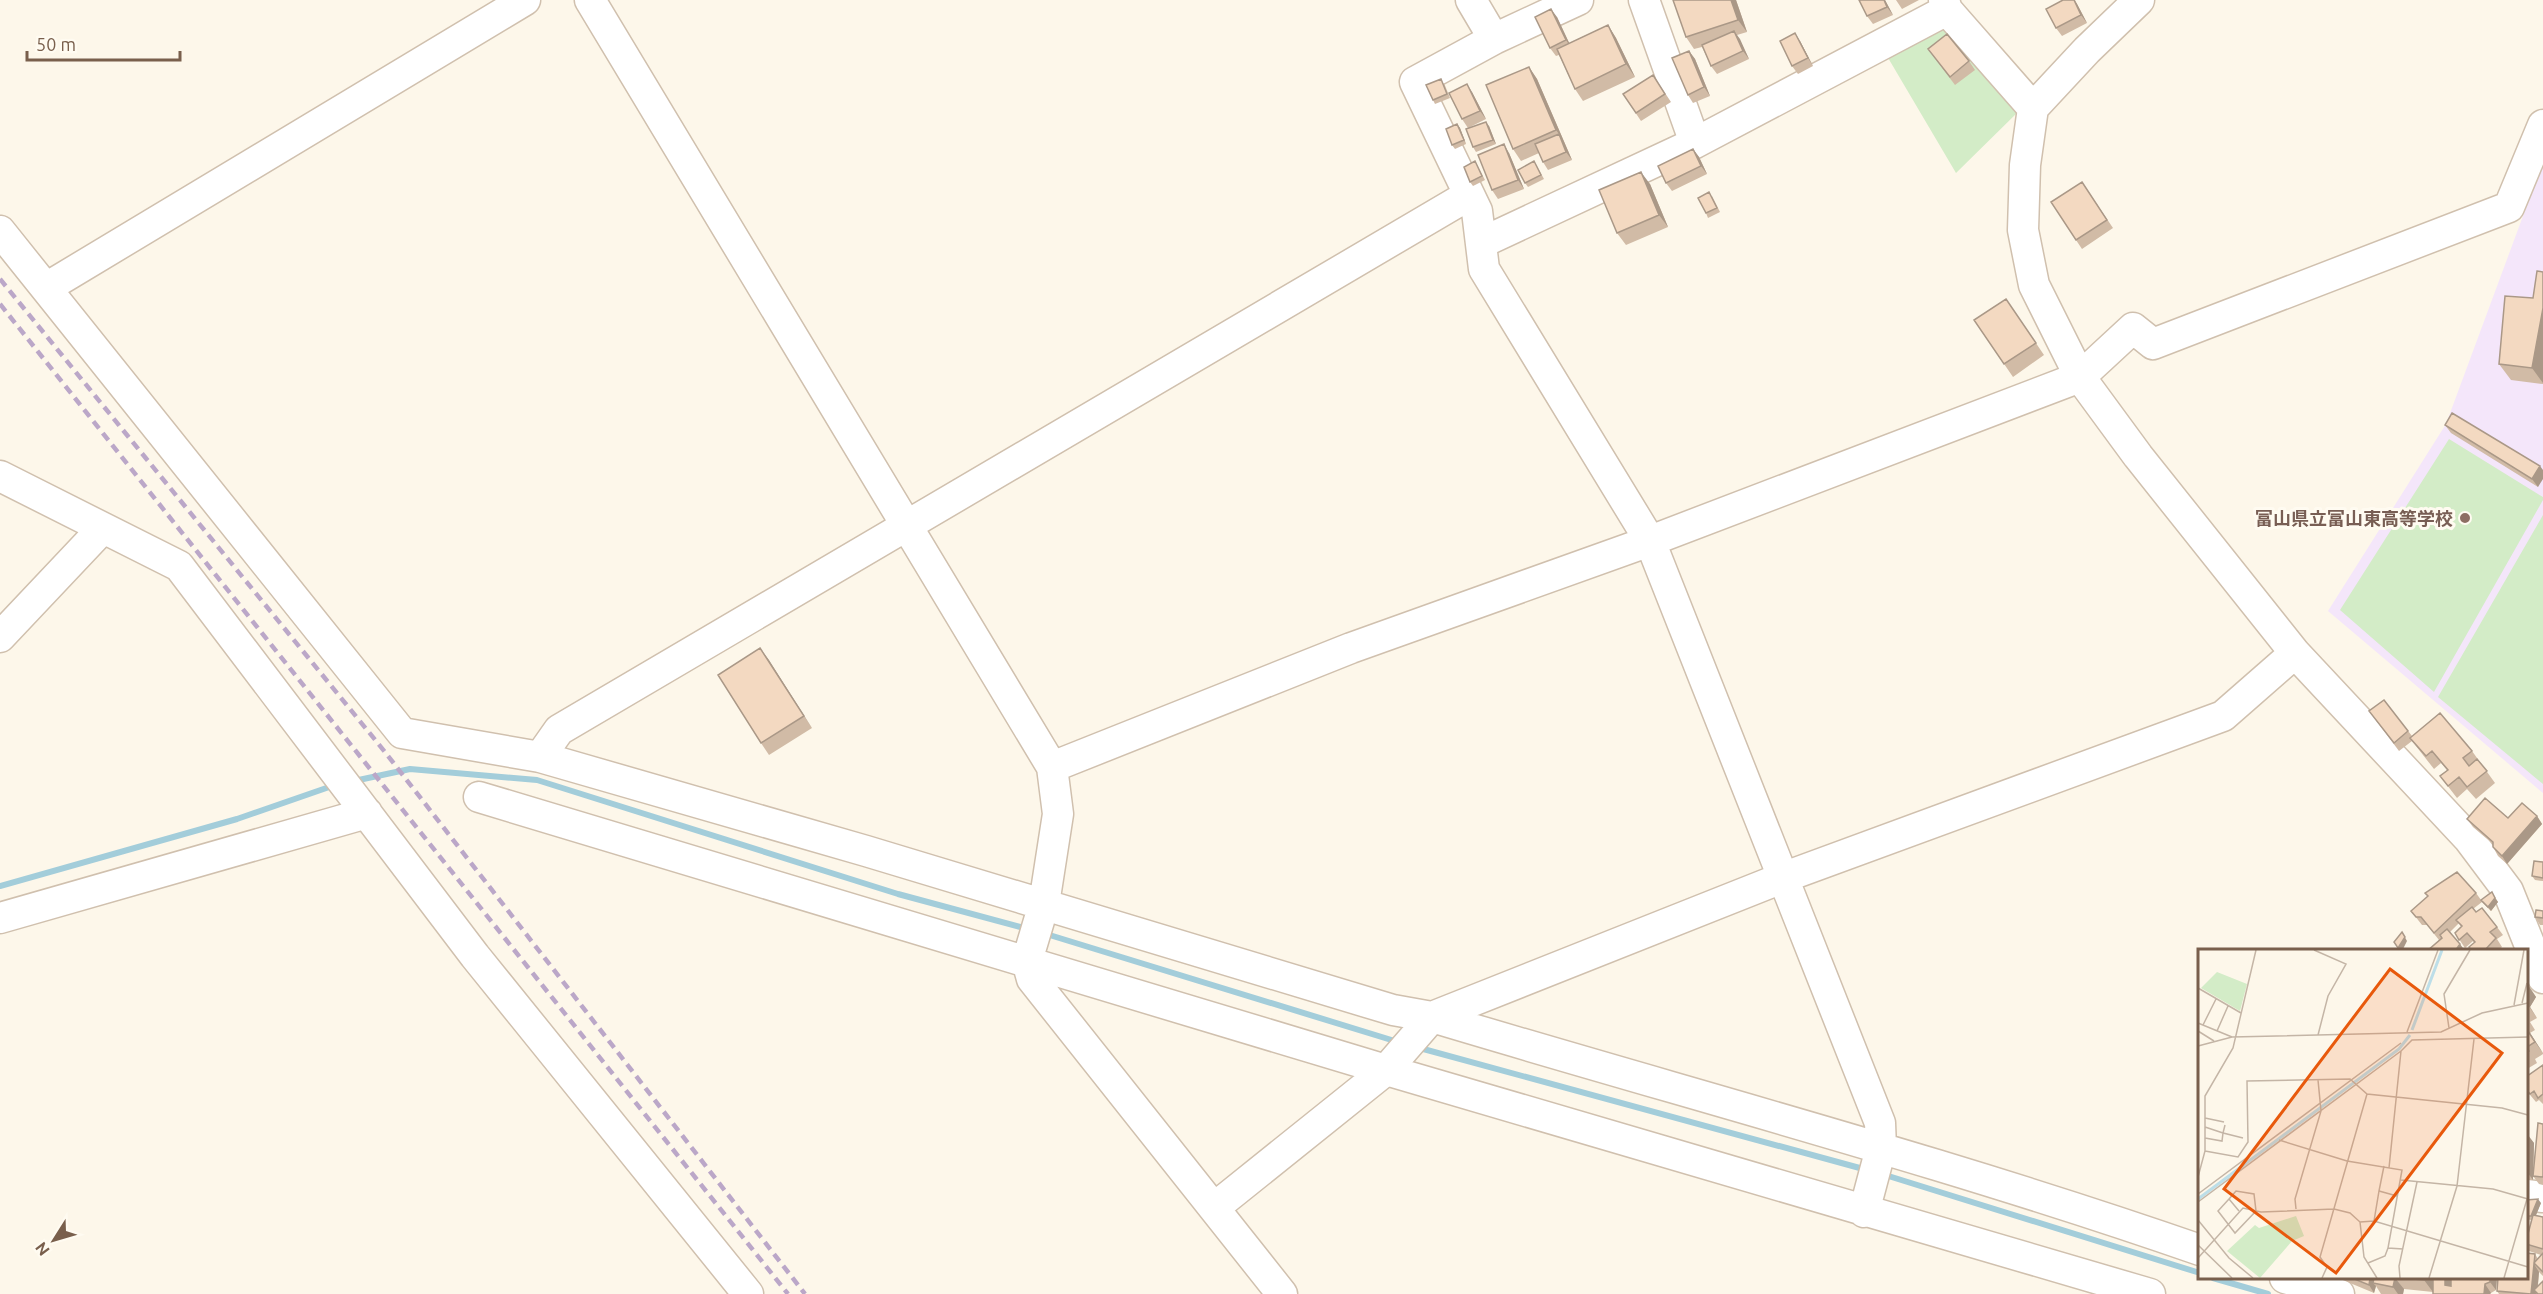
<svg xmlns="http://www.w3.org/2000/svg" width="2543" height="1294" viewBox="0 0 2543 1294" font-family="Ubuntu,'Noto Sans JP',sans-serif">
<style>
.education{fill:#f4e6fa}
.green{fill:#d3ecc7}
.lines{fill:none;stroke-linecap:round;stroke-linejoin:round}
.stream{stroke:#a3cdda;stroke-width:6}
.minor-casing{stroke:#d0c0ae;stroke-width:33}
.minor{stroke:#fff;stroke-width:30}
.rail{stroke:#bba7c8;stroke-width:4.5;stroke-dasharray:9 6;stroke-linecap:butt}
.wall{fill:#d1bba6}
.shaded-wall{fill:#aa9887}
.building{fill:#f3d9c1;stroke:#aa9887;stroke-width:1.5}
.education-dot{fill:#8d6e63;stroke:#fffbf1;stroke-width:2}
.labels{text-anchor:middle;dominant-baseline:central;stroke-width:6;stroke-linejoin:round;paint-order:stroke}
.education-label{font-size:18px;font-weight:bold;fill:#785e54;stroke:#fffbf1;text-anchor:end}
.inset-river{fill:none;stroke:#bddee8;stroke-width:3}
.inset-road{fill:none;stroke:#c4b5a6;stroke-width:1.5}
.view{fill:#e8590c;fill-opacity:0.15;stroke:#e8590c;stroke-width:3}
.inset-edge{fill:none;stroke:#795f4c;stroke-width:3}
</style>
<rect width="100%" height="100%" fill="#fdf7ea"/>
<!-- education -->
<path class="education" d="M2543 162V793L2328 611 2446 424Z"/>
<!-- green -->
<path class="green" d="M1945 19 2019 111 1956 173 1884 51Z
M2449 439 2543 497V500L2434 692 2340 610Z
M2543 515V784L2438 697Z"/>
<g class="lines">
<!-- stream -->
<path class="stream" d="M354 781 410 769 537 780 898 894 1028 929
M0 886 237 819 335 785
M1043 933 1398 1042
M1416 1047 1867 1170
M1882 1174 2200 1273
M2213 1278 2268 1294"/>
<!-- minor casing -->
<g class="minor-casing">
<path id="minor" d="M590 0 1052 767 1058 814 1044 904 1027 961 1032 979 1282 1294
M1471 0 1494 39
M1578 0 1494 39 1415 82 1477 211 1484 269 1650 541 1880 1123 1881 1148 1864 1212
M1644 0 1695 143 1947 10
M1944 0 1947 10 2033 108
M2139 0 2087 50 2033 108 2025 165 2023 230 2034 285 2080 377 2138 456 2295 653 2469 839 2508 891 2543 978
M0 231 402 733 540 757 559 730 1469 195
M1481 243 1695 143
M46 288 525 0
M0 476 179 566 475 956 748 1294
M0 637 102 529
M540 757 866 851 1393 1010 1432 1017C1688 1094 1947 1162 2200 1250
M1052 767 1351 648 1650 541 2080 377 2133 328 2153 344 2509 207 2543 125
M479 797 1386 1070 2150 1294
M0 918 367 813
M2526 1195 2543 1197
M1214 1208 1386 1070 1432 1017 1782 878 2223 716 2295 653
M2285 1278 2339 1294"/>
</g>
<!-- minor -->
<use href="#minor" class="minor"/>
<!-- rail -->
<path class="rail" d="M0 279 385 752 805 1294
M0 304 788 1294"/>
</g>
<!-- wall -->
<path class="wall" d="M1673 0H1736L1747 32 1737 35 1749 59 1717 74 1711 66 1702 47 1694 49 1686 37Z
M1885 0 1893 15 1873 24 1867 16Z
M1896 0H1919L1902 9Z
M2063 0H2075L2087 23 2062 36 2056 28Z
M1557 17 1569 43 1608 25 1616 38 1635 77 1583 101 1575 89 1559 55 1556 56 1550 48Z
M1800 41 1813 66 1798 74 1792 66Z
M1928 49 1969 61 1975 70 1955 85Z
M1689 51 1695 59 1710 96 1693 103 1688 95Z
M1529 67 1537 79 1572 160 1548 170 1543 162 1539 153 1521 161 1513 149Z
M1653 75 1671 102 1641 121 1623 94Z
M1444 83 1450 98 1435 104 1433 100Z
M1472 92 1486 119 1468 128 1462 119Z
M1457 124 1460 128 1466 144 1455 149 1452 145Z
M1489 126 1496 144 1476 152 1473 147Z
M1693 149 1699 157 1707 174 1672 191 1666 183Z
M1509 153 1524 189 1498 199 1492 190Z
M1475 161 1485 180 1473 186 1470 182Z
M1534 161 1544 179 1528 187 1525 183Z
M2082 182 2113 228 2082 249 2076 240Z
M1650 184 1668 227 1626 245 1617 233Z
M1712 196 1720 212 1708 218 1706 213Z
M2543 272V384L2511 380 2499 364 2533 298Z
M2006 299 2044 355 2013 377 1974 320Z
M2445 425 2540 466 2538 487 2451 433Z
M760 648 812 728 769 755 761 743Z
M2384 700 2412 736 2472 751 2495 783 2476 799 2467 789 2457 798 2440 776 2447 770 2441 763 2434 769 2412 741 2399 751 2375 719Z
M2537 816 2542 824 2507 864 2498 856 2493 847V844L2473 827 2467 819 2508 818Z
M2543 862V881L2535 880 2532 876Z
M2492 892 2498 902 2491 911 2482 902 2473 909 2476 912 2497 927 2503 935 2497 939 2502 947 2498 951H2472L2474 942 2473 941 2465 948 2455 933 2461 927 2459 923 2450 932 2465 951H2427L2439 940 2427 925H2422L2411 911 2476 893 2481 900Z
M2543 911V925H2540L2535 917Z
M2526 982 2536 997 2530 1007 2537 1018 2530 1022 2535 1030 2530 1033 2543 1053V1054L2535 1059 2537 1063 2527 1069Z
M2543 1065V1104L2539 1100 2536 1102 2526 1090V1077Z
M2543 1124V1185L2539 1184 2533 1176V1180H2526V1135L2534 1143 2533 1176Z
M2526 1200 2541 1203 2536 1215 2543 1217V1276L2539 1272 2538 1286 2543 1294H2499L2497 1291 2535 1254 2538 1259 2541 1255 2526 1250V1234H2528L2531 1220 2526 1219Z
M2338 1278H2451L2467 1279 2497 1278 2496 1290 2491 1293 2490 1294H2433V1292L2404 1289 2403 1294H2381L2376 1286 2374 1293Z"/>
<!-- shaded-wall -->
<path class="shaded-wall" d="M1731 0H1736L1747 32 1738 20Z
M1884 0H1885L1893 15 1887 7Z
M2074 0 2077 4 2087 23 2081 15Z
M1551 9 1557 17 1572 49 1566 40Z
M1608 25 1616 38 1635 77 1626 64Z
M1734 31 1740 39 1749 59 1743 51Z
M1795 33 1800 41 1813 66 1808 58Z
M1689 51 1695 59 1710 96 1704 87Z
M1529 67 1537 79 1572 160 1566 152 1559 134 1556 130Z
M1467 84 1472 92 1486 119 1480 111Z
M1486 122 1489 126 1496 144 1493 140Z
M1457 124 1460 128 1466 144 1464 140Z
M1504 144 1509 153 1524 189 1518 180Z
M1693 149 1699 157 1707 174 1701 166Z
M1641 172 1650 184 1668 227 1659 215Z
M2543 308V383L2532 368Z
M2540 466 2543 470V479L2538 487 2532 479Z
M760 648 769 660 812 728 804 716Z
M2537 816 2542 824 2507 864 2502 856Z
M2495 898 2498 902 2491 911 2488 907Z
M2402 932 2407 941 2402 951H2400L2398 948Z
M2460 944 2465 951H2455Z
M2526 982 2536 997 2530 1007 2537 1018 2526 1002Z
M2526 1027 2530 1033 2543 1053 2535 1042Z
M2528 1135 2534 1143 2533 1180 2527 1172Z
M2538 1199 2541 1203 2534 1220 2531 1216Z
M2534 1264 2539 1272 2537 1293 2534 1290 2537 1294H2531Z
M2370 1278H2378L2373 1283 2376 1286 2374 1293 2369 1285Z
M2395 1278 2404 1289 2403 1294H2398L2393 1287Z
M2425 1278H2436L2433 1292 2424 1280Z
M2445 1278H2451V1293L2445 1285Z
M2490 1278H2497L2496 1290 2490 1282Z
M2485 1284 2491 1293 2490 1294H2484Z"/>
<!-- building -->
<path class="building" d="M1673 0H1731L1738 20 1686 37Z
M1859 0H1884L1887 7 1867 16Z
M2063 0H2074L2081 15 2056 28 2046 9Z
M1551 9 1566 40 1550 48 1535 17Z
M1608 25 1626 64 1575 89 1557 49Z
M1734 31 1743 51 1711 66 1702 45Z
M1795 33 1808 58 1792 66 1780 41Z
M1947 34 1969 61 1950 77 1928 49Z
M1689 51 1704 87 1688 95 1672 58Z
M1529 67 1556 130 1513 149 1486 85Z
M1653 75 1665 94 1636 113 1623 94Z
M1441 79 1447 94 1433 100 1426 85Z
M1467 84 1480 111 1462 119 1449 93Z
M1486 122 1493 140 1473 147 1466 129Z
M1457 124 1464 140 1452 145 1446 129Z
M1559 134 1566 152 1543 162 1535 144Z
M1504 144 1518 180 1492 190 1478 155Z
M1693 149 1701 166 1666 183 1658 166Z
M1475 161 1482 176 1470 182 1464 167Z
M1534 161 1541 175 1525 183 1518 170Z
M1641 172 1659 215 1617 233 1599 190Z
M2082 182 2107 220 2076 240 2051 202Z
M1709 192 1717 208 1706 213 1698 198Z
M2537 271 2543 272V308L2532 368 2499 364 2505 296 2533 298Z
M2006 299 2036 343 2004 364 1974 320Z
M2452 413 2540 466 2532 479 2445 425Z
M760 648 804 716 761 743 718 675Z
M2384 700 2408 731 2394 743 2369 711Z
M2440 713 2472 751 2463 758 2469 766 2477 759 2487 771 2467 787 2459 777 2448 786 2440 776 2448 770 2432 751 2426 756 2410 738Z
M2485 798 2508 818 2522 803 2537 816 2502 856 2493 847V842L2467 819Z
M2534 861 2543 862V878L2532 876Z
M2457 872 2476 893 2434 933 2421 917H2416L2411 911 2428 896 2425 893Z
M2492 892 2495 898 2488 907 2481 900Z
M2472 907 2476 912 2482 908 2497 927 2490 932 2496 938 2484 951H2472L2469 947 2475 942 2467 933 2459 940 2455 933 2462 926 2456 920Z
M2536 910 2543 911V918L2535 917Z
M2447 929 2460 944 2455 951H2427L2442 938 2440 935Z
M2402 932 2405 937 2398 948 2394 942Z
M2526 1028 2535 1042 2527 1047 2529 1051 2526 1052Z
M2543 1065V1094L2538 1098 2534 1091 2530 1094 2526 1089V1077Z
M2538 1123 2543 1124V1177L2533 1176Z
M2526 1135H2528L2527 1172H2526Z
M2538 1199 2531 1216H2526V1200Z
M2533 1215 2543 1217V1249L2526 1244V1234H2528Z
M2526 1253 2535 1254 2531 1294 2497 1291 2498 1278H2526Z
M2543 1253V1272L2534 1263Z
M2352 1278H2370L2369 1285Z
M2374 1278H2395L2393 1287 2373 1283Z
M2402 1278H2425L2424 1280Z
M2433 1278H2445V1285L2451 1286V1278L2467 1279V1278H2490V1282L2485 1284 2484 1294H2433Z
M2543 1281V1294H2538L2534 1290Z"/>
<!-- markers -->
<circle class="education-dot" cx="2465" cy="518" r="6"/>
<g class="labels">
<!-- education labels -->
<g class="education-label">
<text x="2453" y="518">富山県立富山東高等学校</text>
</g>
</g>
<!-- overview -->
<g transform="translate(2198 949)">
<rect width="330" height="330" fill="#fdf7ea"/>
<path d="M19 23 49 35 42 62 3 39ZM98 267 106 287 94 292 62 329 29 302 57 276 61 279Z" fill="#d3ecc7"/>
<path class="inset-river" d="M214 81 244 1M0 250 201 100 212 86"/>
<path class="inset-road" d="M116 1 148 15 130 47 120 86M0 39 43 64M324 54 329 34M316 56 326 1M0 74 34 88M5 76 18 50M251 79 246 45 272 1M0 82 16 92M19 82 30 57M209 83 240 1M0 97 34 88 243 83 284 64 330 54M7 169 26 173M7 178 25 184 27 176M7 189 24 192 25 184 45 189M81 191 149 212 204 221 190 299 205 300M7 202 40 208 50 193 49 132 152 130 169 145 304 159 330 166M191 219 203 102 214 91 330 88M0 228 7 202V147L35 99 58 1M203 231 295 240 330 250M181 242 186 217M0 245 203 94M31 250 20 262 37 284 58 262 56 245 38 242 31 250 41 262M0 253 203 102M98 260 97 250 123 162 120 131M0 271 31 309 55 329M176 272 181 242 199 247M162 273 176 272 330 318M0 296 34 329M0 309 45 259 63 263 136 260 152 264 162 273 166 308 179 329M170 314 187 307 190 299M124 329 129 318 122 308 169 145M202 329 201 317 219 233M231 329 259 237 276 90M306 329 329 250"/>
<path class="view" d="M192 20 304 104 138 324 26 240Z"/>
<rect width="330" height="330" class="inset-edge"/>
</g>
<!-- north arrow -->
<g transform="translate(54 1240) rotate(233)" stroke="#fffbf1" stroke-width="4.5" paint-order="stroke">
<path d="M0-4.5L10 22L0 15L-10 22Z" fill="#795f4c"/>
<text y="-9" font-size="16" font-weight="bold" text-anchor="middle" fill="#795f4c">N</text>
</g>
<!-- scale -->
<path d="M27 51v9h153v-9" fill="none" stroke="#795f4c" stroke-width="3"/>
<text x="36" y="51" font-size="18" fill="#795f4c" stroke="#fffbf1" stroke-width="4.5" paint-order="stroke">50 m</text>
</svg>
